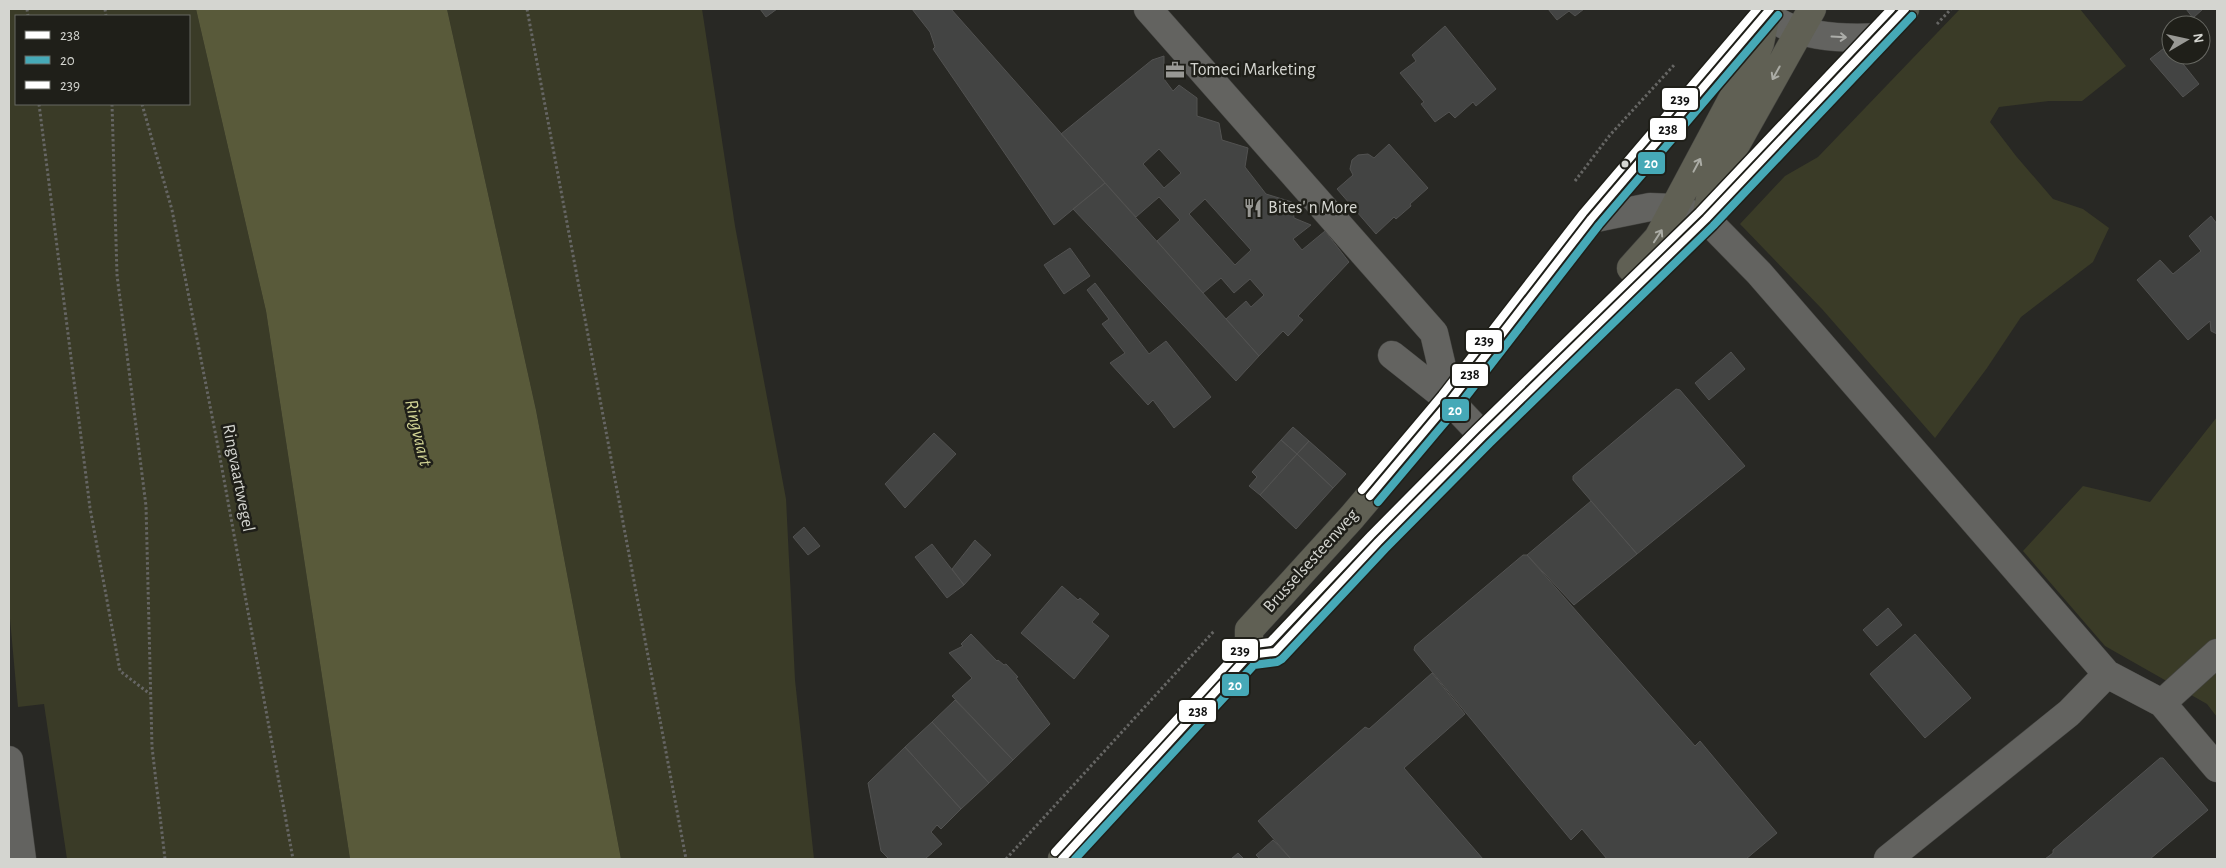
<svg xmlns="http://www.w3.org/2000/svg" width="2226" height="868" viewBox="0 0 2226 868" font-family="'Alegreya Sans',sans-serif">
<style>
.green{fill:#3a3b27;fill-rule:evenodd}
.water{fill:#595a3a}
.building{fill:#434443;stroke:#525251;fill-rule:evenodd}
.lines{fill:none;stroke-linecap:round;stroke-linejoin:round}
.minor-casing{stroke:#444440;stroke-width:29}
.major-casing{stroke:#444440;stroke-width:29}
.path{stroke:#666664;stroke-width:3;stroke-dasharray:2.5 2.5;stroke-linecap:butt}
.minor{stroke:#636360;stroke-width:28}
.major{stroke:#606054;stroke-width:28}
.bus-1-casing{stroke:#1f1f19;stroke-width:11}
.bus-2-casing{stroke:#1f1f19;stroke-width:11}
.bus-3-casing{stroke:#1f1f19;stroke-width:11}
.bus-1{stroke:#fff;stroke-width:8}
.bus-2{stroke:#46a9b7;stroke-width:8}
.bus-3{stroke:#fff;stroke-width:8}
.oneway{stroke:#acada9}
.oneway2{stroke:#abaca5}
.bus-dot{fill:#d4d5d0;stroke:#1f1f19;stroke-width:2}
.labels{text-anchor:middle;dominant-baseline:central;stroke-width:5;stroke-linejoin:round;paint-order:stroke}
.poi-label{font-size:18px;fill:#d4d5d0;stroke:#1f1f19;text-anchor:start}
.street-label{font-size:18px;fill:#d4d5d0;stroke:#1f1f19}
.water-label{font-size:19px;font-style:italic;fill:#d2d495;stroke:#1f1f19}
.line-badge{stroke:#1f1f19;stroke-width:2}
.badge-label{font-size:14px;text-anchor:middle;font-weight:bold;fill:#fff}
.pale-badge-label{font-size:14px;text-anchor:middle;font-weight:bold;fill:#111}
</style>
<rect width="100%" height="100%" fill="#282824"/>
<!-- green -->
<path class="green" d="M9 9H196L266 311 350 859H67L44 704 18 707 9 608ZM16 16H189V104H16Z
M447 9H702L735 226 786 499 795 680 814 859H621L536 410Z
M1960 9H2080L2126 66 2082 101H2049L1999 107 1990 122 2016 156 2053 199 2083 209 2109 228 2093 262 2021 317 1987 368 1935 438 1822 309 1740 224 1785 176 1818 157Z
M2217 417V717L2207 704 2105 646 2023 551 2083 486 2150 502Z"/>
<!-- water -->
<path class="water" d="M196 9H447L536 410 621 859H350L266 311Z"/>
<!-- building -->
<path class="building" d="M760 9H777L766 17Z
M912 9H951L1105 183 1054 225 933 49 935 47 930 32Z
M1548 9H1584L1575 16 1569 11 1557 20Z
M2186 9H2203L2193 18Z
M1445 26 1496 89 1476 106 1473 102 1455 118 1449 112 1435 122 1421 104 1424 102 1400 73 1416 61 1412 55Z
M2168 45 2171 49V55H2176L2199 84 2183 97 2150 59Z
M1164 56V79L1173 91 1179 85 1197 98V116L1219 123 1222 140 1248 148 1245 167 1266 194 1292 202 1294 218 1311 225 1293 239 1302 250 1325 231 1349 262 1298 316 1303 320 1288 336 1283 331 1259 356 1226 319 1246 301 1251 307 1264 295 1250 279 1234 293 1221 278 1203 293 1157 241 1180 220 1159 197 1136 217 1061 134 1152 60ZM1159 149 1181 173 1164 188 1143 164ZM1205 199 1251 250 1235 265 1189 214Z
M1389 144 1428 188 1410 204 1411 206 1396 219 1394 217 1376 234 1337 189 1353 175 1350 169 1352 160 1358 155 1368 154 1374 158Z
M1105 183 1259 356 1236 381 1073 209Z
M2211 216 2217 224V334L2211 331 2210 321 2188 340 2137 280 2160 260 2173 274 2201 251 2189 236Z
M1070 248 1090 276 1064 294 1044 265Z
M1095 283 1149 354 1166 341 1211 397 1174 428 1153 400 1148 405 1110 363 1125 353 1102 324 1109 319 1087 290Z
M1731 352 1745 369 1709 400 1695 383Z
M1676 389 1680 390 1745 466 1637 554 1573 480V476Z
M1293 427 1309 441 1297 454 1281 440Z
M934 433 956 454 905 508 885 484Z
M1281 440 1297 454 1260 495 1249 486 1257 477 1252 472Z
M1309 441 1346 474 1333 488 1297 454Z
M1297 454 1333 488 1296 529 1260 495Z
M1591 501 1637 554 1574 605 1527 555Z
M804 527 820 546 808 555 793 537Z
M975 540 991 555 964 585 952 569Z
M932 544 964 585 947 598 915 557Z
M1523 555H1527L1695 746 1700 741 1777 833 1746 859H1607L1582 829 1571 840 1414 650 1415 646Z
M1062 586 1078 600 1080 598 1099 614 1092 622 1109 636 1074 679 1021 633Z
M1888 608 1902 625 1877 646 1863 630Z
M971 634 997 661 998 660 1004 665 1006 664 1018 677 1016 678 1019 682 1050 724 1013 760 952 696 972 678 949 653 963 646 961 644Z
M1915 634 1971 698 1925 738 1870 674Z
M1432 673 1465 714 1404 768 1483 859H1291L1258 821 1365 727 1369 729Z
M955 700 1013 760 989 783 932 722Z
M932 722 989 783 961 809 905 747Z
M905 747 961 809 941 829 937 825 931 832 942 844 925 859H889L881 851 868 783Z
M2160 758H2163L2208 810 2150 859H2045L2053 853V850Z
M1273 840 1291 859H1260L1256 855Z
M1238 853 1244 859H1231Z"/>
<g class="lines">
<!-- minor casing -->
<g class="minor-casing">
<path id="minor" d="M1148 9 1434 333 1450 401
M1763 9C1786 38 1845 39 1879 37
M1591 219 1650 207 1674 208 1706 219 1759 273 2107 674 2162 703 2217 768
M1392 355 1450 401 1483 436
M2162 703 2217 653
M9 760 22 859
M1888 859 2069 713 2107 674"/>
</g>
<!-- major casing -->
<g class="major-casing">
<path id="major" d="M1707 213 1711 194 1725 164 1812 9
M1631 268 1658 238 1753 60 1760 43 1765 19
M1249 655V630L1352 517 1450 401 1591 219 1770 9
M1062 859 1249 655 1275 652 1378 542 1483 436 1706 219 1905 9"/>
</g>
<!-- path -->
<path class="path" d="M27 9 28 16
M105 9 106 16
M527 9 686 859
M1937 24 1951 9
M39 104 90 508 120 671 150 694
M112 104 117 275 146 506 152 747 165 859
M142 104 172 210 219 452 293 859
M1575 181 1610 135 1675 64
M1006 859 1215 630"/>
<!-- minor -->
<use href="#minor" class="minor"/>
<!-- major -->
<use href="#major" class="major"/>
<!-- bus-1 casing -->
<g class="bus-1-casing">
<path id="bus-1" d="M1370 496 1450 401 1591 219 1770 9
M1062 859 1249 655 1275 652 1378 542 1483 436 1706 219 1905 9"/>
</g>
<!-- bus-2 casing -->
<g class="bus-2-casing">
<path id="bus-2" d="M1378 502 1458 407 1599 225 1778 15
M1075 859 1254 665 1277 662 1282 659 1385 549 1490 443 1713 226 1912 16"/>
</g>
<!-- bus-3 casing -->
<g class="bus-3-casing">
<path id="bus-3" d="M1362 490 1442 395 1583 213 1757 9
M1055 852 1242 648 1247 645 1270 642 1371 535 1476 429 1699 212 1891 9"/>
</g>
<!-- bus-1 -->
<use href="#bus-1" class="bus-1"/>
<!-- bus-2 -->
<use href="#bus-2" class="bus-2"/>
<!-- bus-3 -->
<use href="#bus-3" class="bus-3"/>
</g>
<!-- one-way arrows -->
<defs><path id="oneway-shaft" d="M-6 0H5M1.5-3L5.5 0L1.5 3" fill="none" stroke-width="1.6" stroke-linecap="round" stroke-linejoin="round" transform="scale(1.25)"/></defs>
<use class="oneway" href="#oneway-shaft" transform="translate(1839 37) rotate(3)"/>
<g class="oneway2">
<use href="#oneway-shaft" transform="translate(1776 73) rotate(119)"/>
<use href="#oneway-shaft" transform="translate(1697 165) rotate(-62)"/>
<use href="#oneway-shaft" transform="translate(1658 236) rotate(-57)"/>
</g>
<!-- icons -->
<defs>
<g id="office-bare" transform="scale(1.5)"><path d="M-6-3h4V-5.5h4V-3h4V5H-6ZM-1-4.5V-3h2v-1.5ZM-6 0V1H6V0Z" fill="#989894" stroke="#1f1f19" stroke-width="2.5" paint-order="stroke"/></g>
<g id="restaurant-bare" transform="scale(1.5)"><path d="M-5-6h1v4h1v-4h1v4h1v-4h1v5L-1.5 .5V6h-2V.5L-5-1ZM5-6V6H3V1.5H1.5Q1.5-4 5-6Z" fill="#989894" stroke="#1f1f19" stroke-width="2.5" paint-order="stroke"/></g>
</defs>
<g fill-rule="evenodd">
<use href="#office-bare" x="1175" y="70"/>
<use href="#restaurant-bare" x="1253" y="208"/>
</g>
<!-- markers -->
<circle class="bus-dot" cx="1625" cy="164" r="4.5"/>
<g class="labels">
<!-- poi labels -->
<g class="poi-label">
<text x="1190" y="70">Tomeci Marketing</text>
<text x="1268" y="208">Bites' n More</text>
</g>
<!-- street labels -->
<g class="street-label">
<text transform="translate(238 478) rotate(79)">Ringvaartwegel</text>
<text transform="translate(1311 561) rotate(-48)">Brusselsesteenweg</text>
</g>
<!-- water labels -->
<g class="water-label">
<text transform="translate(418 433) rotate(77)">Ringvaart</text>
</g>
</g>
<g class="line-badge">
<rect x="1661" y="87" width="38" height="24" rx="5" fill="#fff"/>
<rect x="1649" y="117" width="38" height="24" rx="5" fill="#fff"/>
<rect x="1637" y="151" width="29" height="24" rx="5" fill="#46a9b7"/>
<rect x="1465" y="329" width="38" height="24" rx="5" fill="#fff"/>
<rect x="1451" y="363" width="38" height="24" rx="5" fill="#fff"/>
<rect x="1441" y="398" width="29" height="24" rx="5" fill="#46a9b7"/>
<rect x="1221" y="638" width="38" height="24" rx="5" fill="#fff"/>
<rect x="1221" y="673" width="29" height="24" rx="5" fill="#46a9b7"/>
<rect x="1178" y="699" width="39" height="24" rx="5" fill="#fff"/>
</g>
<g class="badge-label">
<text x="1651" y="168">20</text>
<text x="1455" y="415">20</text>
<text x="1235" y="690">20</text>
</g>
<g class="pale-badge-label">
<text x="1680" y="104">239</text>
<text x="1668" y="134">238</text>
<text x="1484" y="345">239</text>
<text x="1470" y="379">238</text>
<text x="1240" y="655">239</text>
<text x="1198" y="716">238</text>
</g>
<!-- border -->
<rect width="2226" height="868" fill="none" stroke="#d4d5d0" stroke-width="20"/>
<!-- legend -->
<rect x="15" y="15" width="175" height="90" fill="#1f1f19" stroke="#676862"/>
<rect x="25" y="31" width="25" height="8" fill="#ffffff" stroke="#676862"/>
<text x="60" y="40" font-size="15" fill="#d4d5d0">238</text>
<rect x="25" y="56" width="25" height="8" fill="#46a9b7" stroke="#676862"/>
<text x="60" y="65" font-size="15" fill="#d4d5d0">20</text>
<rect x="25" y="81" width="25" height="8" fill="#ffffff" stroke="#676862"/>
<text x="60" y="90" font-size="15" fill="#d4d5d0">239</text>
<!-- north arrow -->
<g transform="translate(2186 40) rotate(81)"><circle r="24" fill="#1f1f19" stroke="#676862"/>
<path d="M0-4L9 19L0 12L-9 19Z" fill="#989894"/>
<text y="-8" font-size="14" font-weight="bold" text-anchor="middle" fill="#d4d5d0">N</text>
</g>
</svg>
